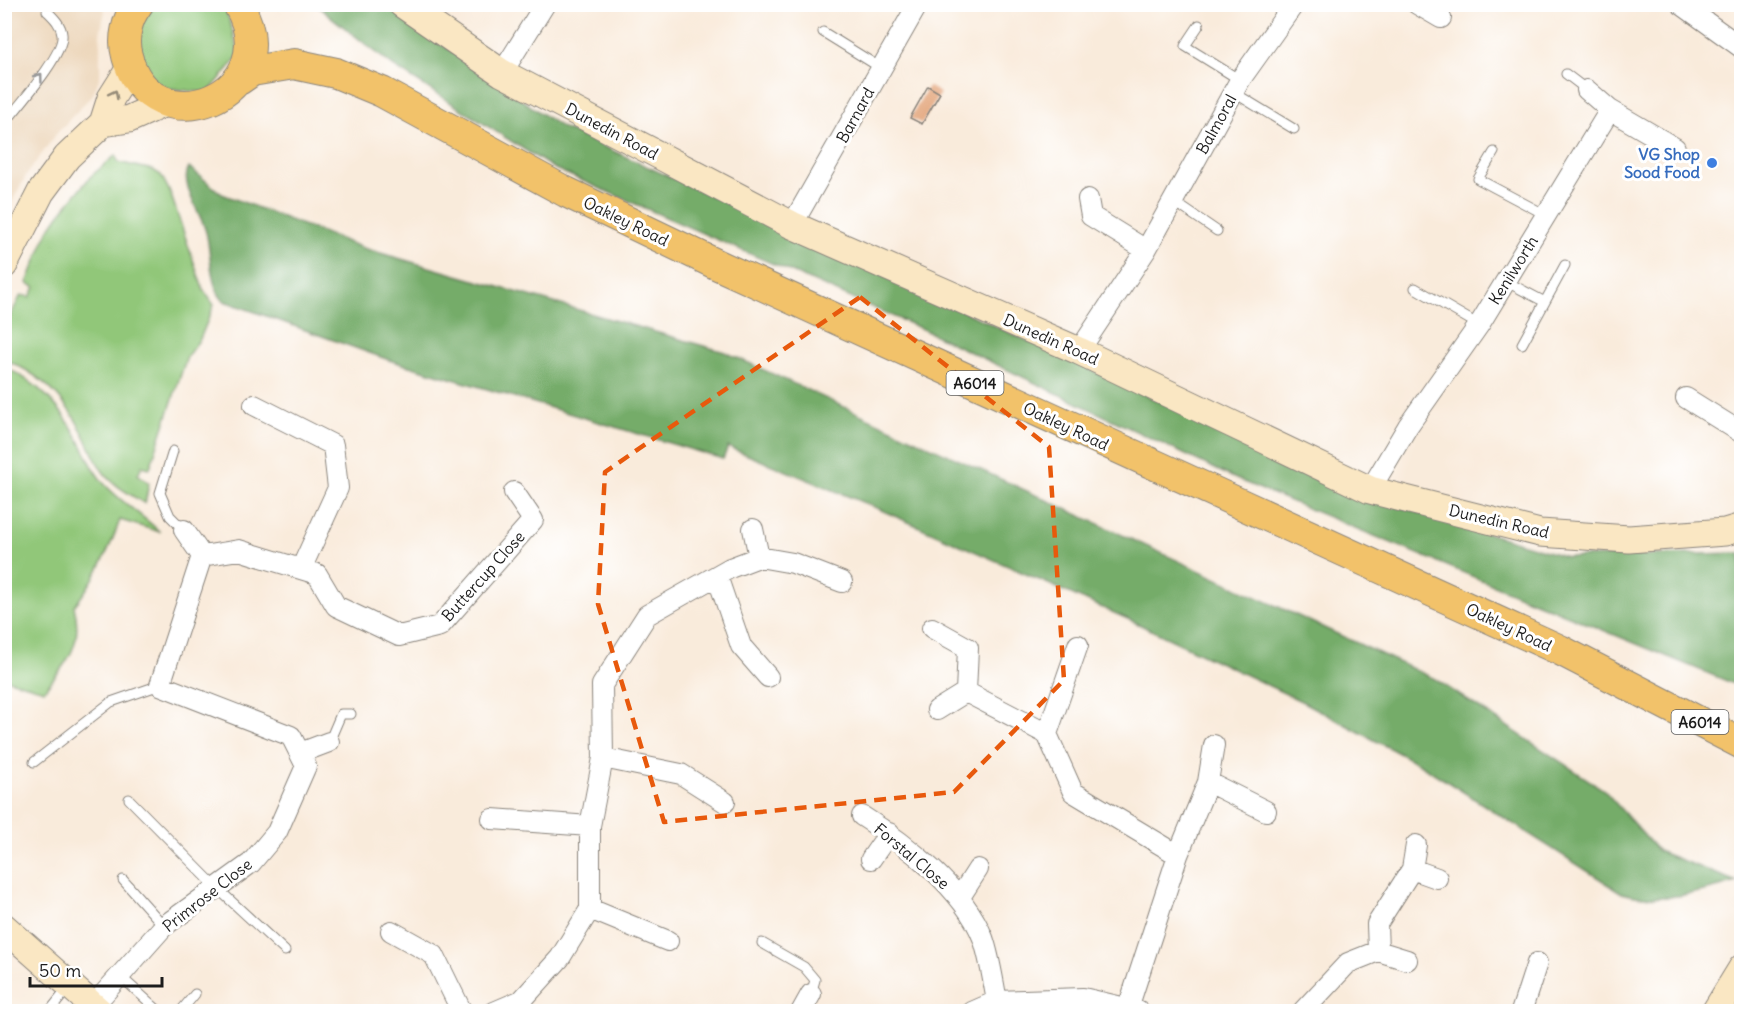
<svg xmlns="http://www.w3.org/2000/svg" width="1746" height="1016" viewBox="0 0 1746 1016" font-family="Delius,sans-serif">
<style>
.built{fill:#edd7bb}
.green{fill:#91c779;stroke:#56724a;stroke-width:1.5}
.forest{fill:#74ac69;stroke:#486442;stroke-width:1.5}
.building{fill:#e4a87f}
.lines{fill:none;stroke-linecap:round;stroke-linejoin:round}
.lane-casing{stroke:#8a847c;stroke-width:11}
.street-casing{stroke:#8a847c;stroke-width:22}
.secondary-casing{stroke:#8a847c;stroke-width:29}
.primary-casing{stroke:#8a847c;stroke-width:32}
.lane{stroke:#fff;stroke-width:9}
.street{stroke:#fff;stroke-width:20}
.secondary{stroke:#fae7c3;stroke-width:27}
.primary{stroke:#f2c26a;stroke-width:30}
.oneway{stroke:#999}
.oneway2{stroke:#968c78}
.marked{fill:none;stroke:#e8590c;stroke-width:4.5;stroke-dasharray:12 8;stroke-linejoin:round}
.shop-dot{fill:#3f7fe0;stroke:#fff;stroke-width:2}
.labels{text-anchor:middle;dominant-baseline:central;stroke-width:6;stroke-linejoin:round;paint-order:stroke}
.shield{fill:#fff;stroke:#606060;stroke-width:1.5}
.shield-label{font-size:15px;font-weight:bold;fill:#1c1c1c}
.street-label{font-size:16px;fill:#1c1c1c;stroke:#fff}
.shop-label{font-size:16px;font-weight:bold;fill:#366cbe;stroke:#fff;text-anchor:end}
</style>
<rect width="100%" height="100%" fill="#fff"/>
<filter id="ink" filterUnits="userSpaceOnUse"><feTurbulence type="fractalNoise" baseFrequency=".0167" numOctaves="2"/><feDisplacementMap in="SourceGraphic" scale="12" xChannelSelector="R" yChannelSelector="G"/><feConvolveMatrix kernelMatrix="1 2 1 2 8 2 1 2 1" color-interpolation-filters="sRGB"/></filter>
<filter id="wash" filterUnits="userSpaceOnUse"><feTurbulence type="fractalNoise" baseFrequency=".008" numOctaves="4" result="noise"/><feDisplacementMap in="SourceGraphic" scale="24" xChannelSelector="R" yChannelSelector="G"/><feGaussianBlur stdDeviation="1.35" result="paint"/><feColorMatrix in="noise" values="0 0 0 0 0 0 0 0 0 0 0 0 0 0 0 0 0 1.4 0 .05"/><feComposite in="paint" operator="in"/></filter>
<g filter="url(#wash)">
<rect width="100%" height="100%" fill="#f9ebdb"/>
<!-- built -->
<path class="built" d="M5 5H101L105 11 100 34V76L93 94 57 133 27 174 5 214Z"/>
<!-- green -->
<path class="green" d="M155 4 222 5 225 7 240 55 208 93 158 87 138 60 139 26Z
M116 155 118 162 153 170 161 175 170 192 203 289 214 305 200 339 187 356 150 468 142 466 138 474 149 483 145 504C130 494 115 487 104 473 94 460 90 445 82 431 65 399 39 373 5 360V326L21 295 30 297 35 287 27 283 48 231 59 215 90 177Z
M4 367C40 383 64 410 81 444 88 457 93 469 101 480 118 501 141 513 160 532L120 520C109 551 95 581 74 606 84 645 67 662 44 690L5 679Z"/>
<!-- forest -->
<path class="forest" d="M316 5H385L561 127 1371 498 1567 557 1741 553V687L1236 479 922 329 553 168 393 66Z
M189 167 222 194 363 248 725 352 1435 679 1604 790 1658 851 1737 882C1701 893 1658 904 1622 893L1421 765 1303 702 1130 620 872 506 728 447 723 459 389 360 224 301C208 287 212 248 205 229 200 212 179 183 189 167Z"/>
<g id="blocks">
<!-- building -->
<path class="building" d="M928 86 940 93 922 124 910 118Z"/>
</g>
</g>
<g filter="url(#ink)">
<use href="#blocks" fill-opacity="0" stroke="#8a847c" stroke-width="1.5"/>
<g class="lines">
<!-- lane casing -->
<g class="lane-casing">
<path id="lane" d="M1199 25 1185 46 1240 80
M823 32 881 68
M1566 74 1587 90
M1233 92 1294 129
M4 124C18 106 65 54 62 34 61 24 53 17 47 11
M1494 152 1478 179 1546 215
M1173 201 1217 231
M1505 281 1545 302
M1415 288 1479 325
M1522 344 1565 265
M173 451 160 493 170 516 184 530
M329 742 341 714H351
M34 762 111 702 160 685
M129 799 217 888 285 951
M123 880 164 926
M762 943 804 967 815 980 811 994
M119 975 160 1012
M49 1012 69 987
M180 1012 195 994"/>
</g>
<!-- street casing -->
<g class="street-casing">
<path id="street" d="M1417 4 1441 18
M1681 4 1742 48
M502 73 545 4
M1587 90 1610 110
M1088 199 1091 216 1146 250
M792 225 918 4
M1079 351 1146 250 1240 80 1294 4
M1686 398 1742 433
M254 405 333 445 338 488 301 569
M1370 490 1408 426 1479 325 1610 110 1675 148
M753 529 759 557
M184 530 202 556
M717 576 741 646 768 677
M932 628 968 648 966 692
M937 710 966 692 1047 734 1073 792 1178 855 1128 1008
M1047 734 1078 645
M300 753 329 742
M603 758 681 774 725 802
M1208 782 1214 745
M862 816C905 843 964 889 983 938 990 958 993 981 997 1001
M492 819 590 826
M1178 855 1208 782 1266 811
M871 859 889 833
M1412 869 1437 878
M960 897 978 869
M590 909 668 941
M391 931 434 955 462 1012
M1378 951 1407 960
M93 1006 164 926 251 863 277 832 306 766 291 736 160 685 202 556 239 550 317 574 336 606 399 636 440 626 533 520 514 492
M494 1012 522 1000 560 958 590 909V826L603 758 602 685 647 615 730 568 759 557 793 563 842 582
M801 1012 811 994
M972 1012 997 1001 1083 998 1139 1011
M1302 1012 1348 963 1378 951 1377 924 1412 869 1416 845
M1521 1012 1537 963"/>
</g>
<!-- secondary casing -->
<g class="secondary-casing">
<path id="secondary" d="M402 4 502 73 792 225 1079 351 1370 490 1540 533 1629 539 1725 532 1742 527
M103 123 129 119 167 102
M4 265 41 192 67 157 103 123 111 98 130 68
M4 927 100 1012
M1715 1012 1742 968"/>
</g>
<!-- primary casing -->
<g class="primary-casing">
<path id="primary" d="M138 4C127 18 122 39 127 56 151 150 291 95 238 4
M239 80 252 71 294 64 336 73 382 92 566 192 718 265 1560 650 1742 744"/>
</g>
<!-- lane -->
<use href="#lane" class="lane"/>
<!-- street -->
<use href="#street" class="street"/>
<!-- secondary -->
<use href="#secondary" class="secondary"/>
<!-- primary -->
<use href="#primary" class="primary"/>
</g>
<!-- one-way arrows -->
<defs><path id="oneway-chevron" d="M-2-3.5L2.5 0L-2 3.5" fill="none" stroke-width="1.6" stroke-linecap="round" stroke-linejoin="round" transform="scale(1.5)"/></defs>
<use class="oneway" href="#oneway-chevron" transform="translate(39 77) rotate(-53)"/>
<use class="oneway2" href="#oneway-chevron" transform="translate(114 94) rotate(-63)"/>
</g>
<!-- marked area -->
<path class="marked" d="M860 297 1049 447 1064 680 954 792 664 822 598 604 605 472Z"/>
<!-- markers -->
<circle class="shop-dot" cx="1712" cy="163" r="6"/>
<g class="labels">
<!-- shield labels -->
<g class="shield">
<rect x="946.5" y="371" width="57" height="24" rx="4.5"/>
<rect x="1671.5" y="710" width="57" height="24" rx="4.5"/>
</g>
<g class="shield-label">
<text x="975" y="383">A6014</text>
<text x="1700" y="722">A6014</text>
</g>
<!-- street labels -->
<g class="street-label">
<text transform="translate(855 115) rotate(-61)">Barnard</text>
<text transform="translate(1216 124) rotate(-61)">Balmoral</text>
<text transform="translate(612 131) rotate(28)">Dunedin Road</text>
<text transform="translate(626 221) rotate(26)">Oakley Road</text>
<text transform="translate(1513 270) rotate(-58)">Kenilworth</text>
<text transform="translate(1051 339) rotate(24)">Dunedin Road</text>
<text transform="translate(1066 426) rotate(25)">Oakley Road</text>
<text transform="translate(1499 521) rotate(13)">Dunedin Road</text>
<text transform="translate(483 576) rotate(-48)">Buttercup Close</text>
<text transform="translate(1509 627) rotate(25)">Oakley Road</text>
<text transform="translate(912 856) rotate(40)">Forstal Close</text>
<text transform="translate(207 895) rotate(-38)">Primrose Close</text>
</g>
<!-- shop labels -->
<g class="shop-label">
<text x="1700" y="154">VG Shop<tspan x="1700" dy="18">Sood Food</tspan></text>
</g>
</g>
<!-- margin -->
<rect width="1746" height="1016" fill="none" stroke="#fff" stroke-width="24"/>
<!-- scale -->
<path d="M30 977v9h132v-9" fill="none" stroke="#1c1c1c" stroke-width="3"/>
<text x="39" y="977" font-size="18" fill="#1c1c1c" stroke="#ffffff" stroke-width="4.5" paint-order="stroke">50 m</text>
</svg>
